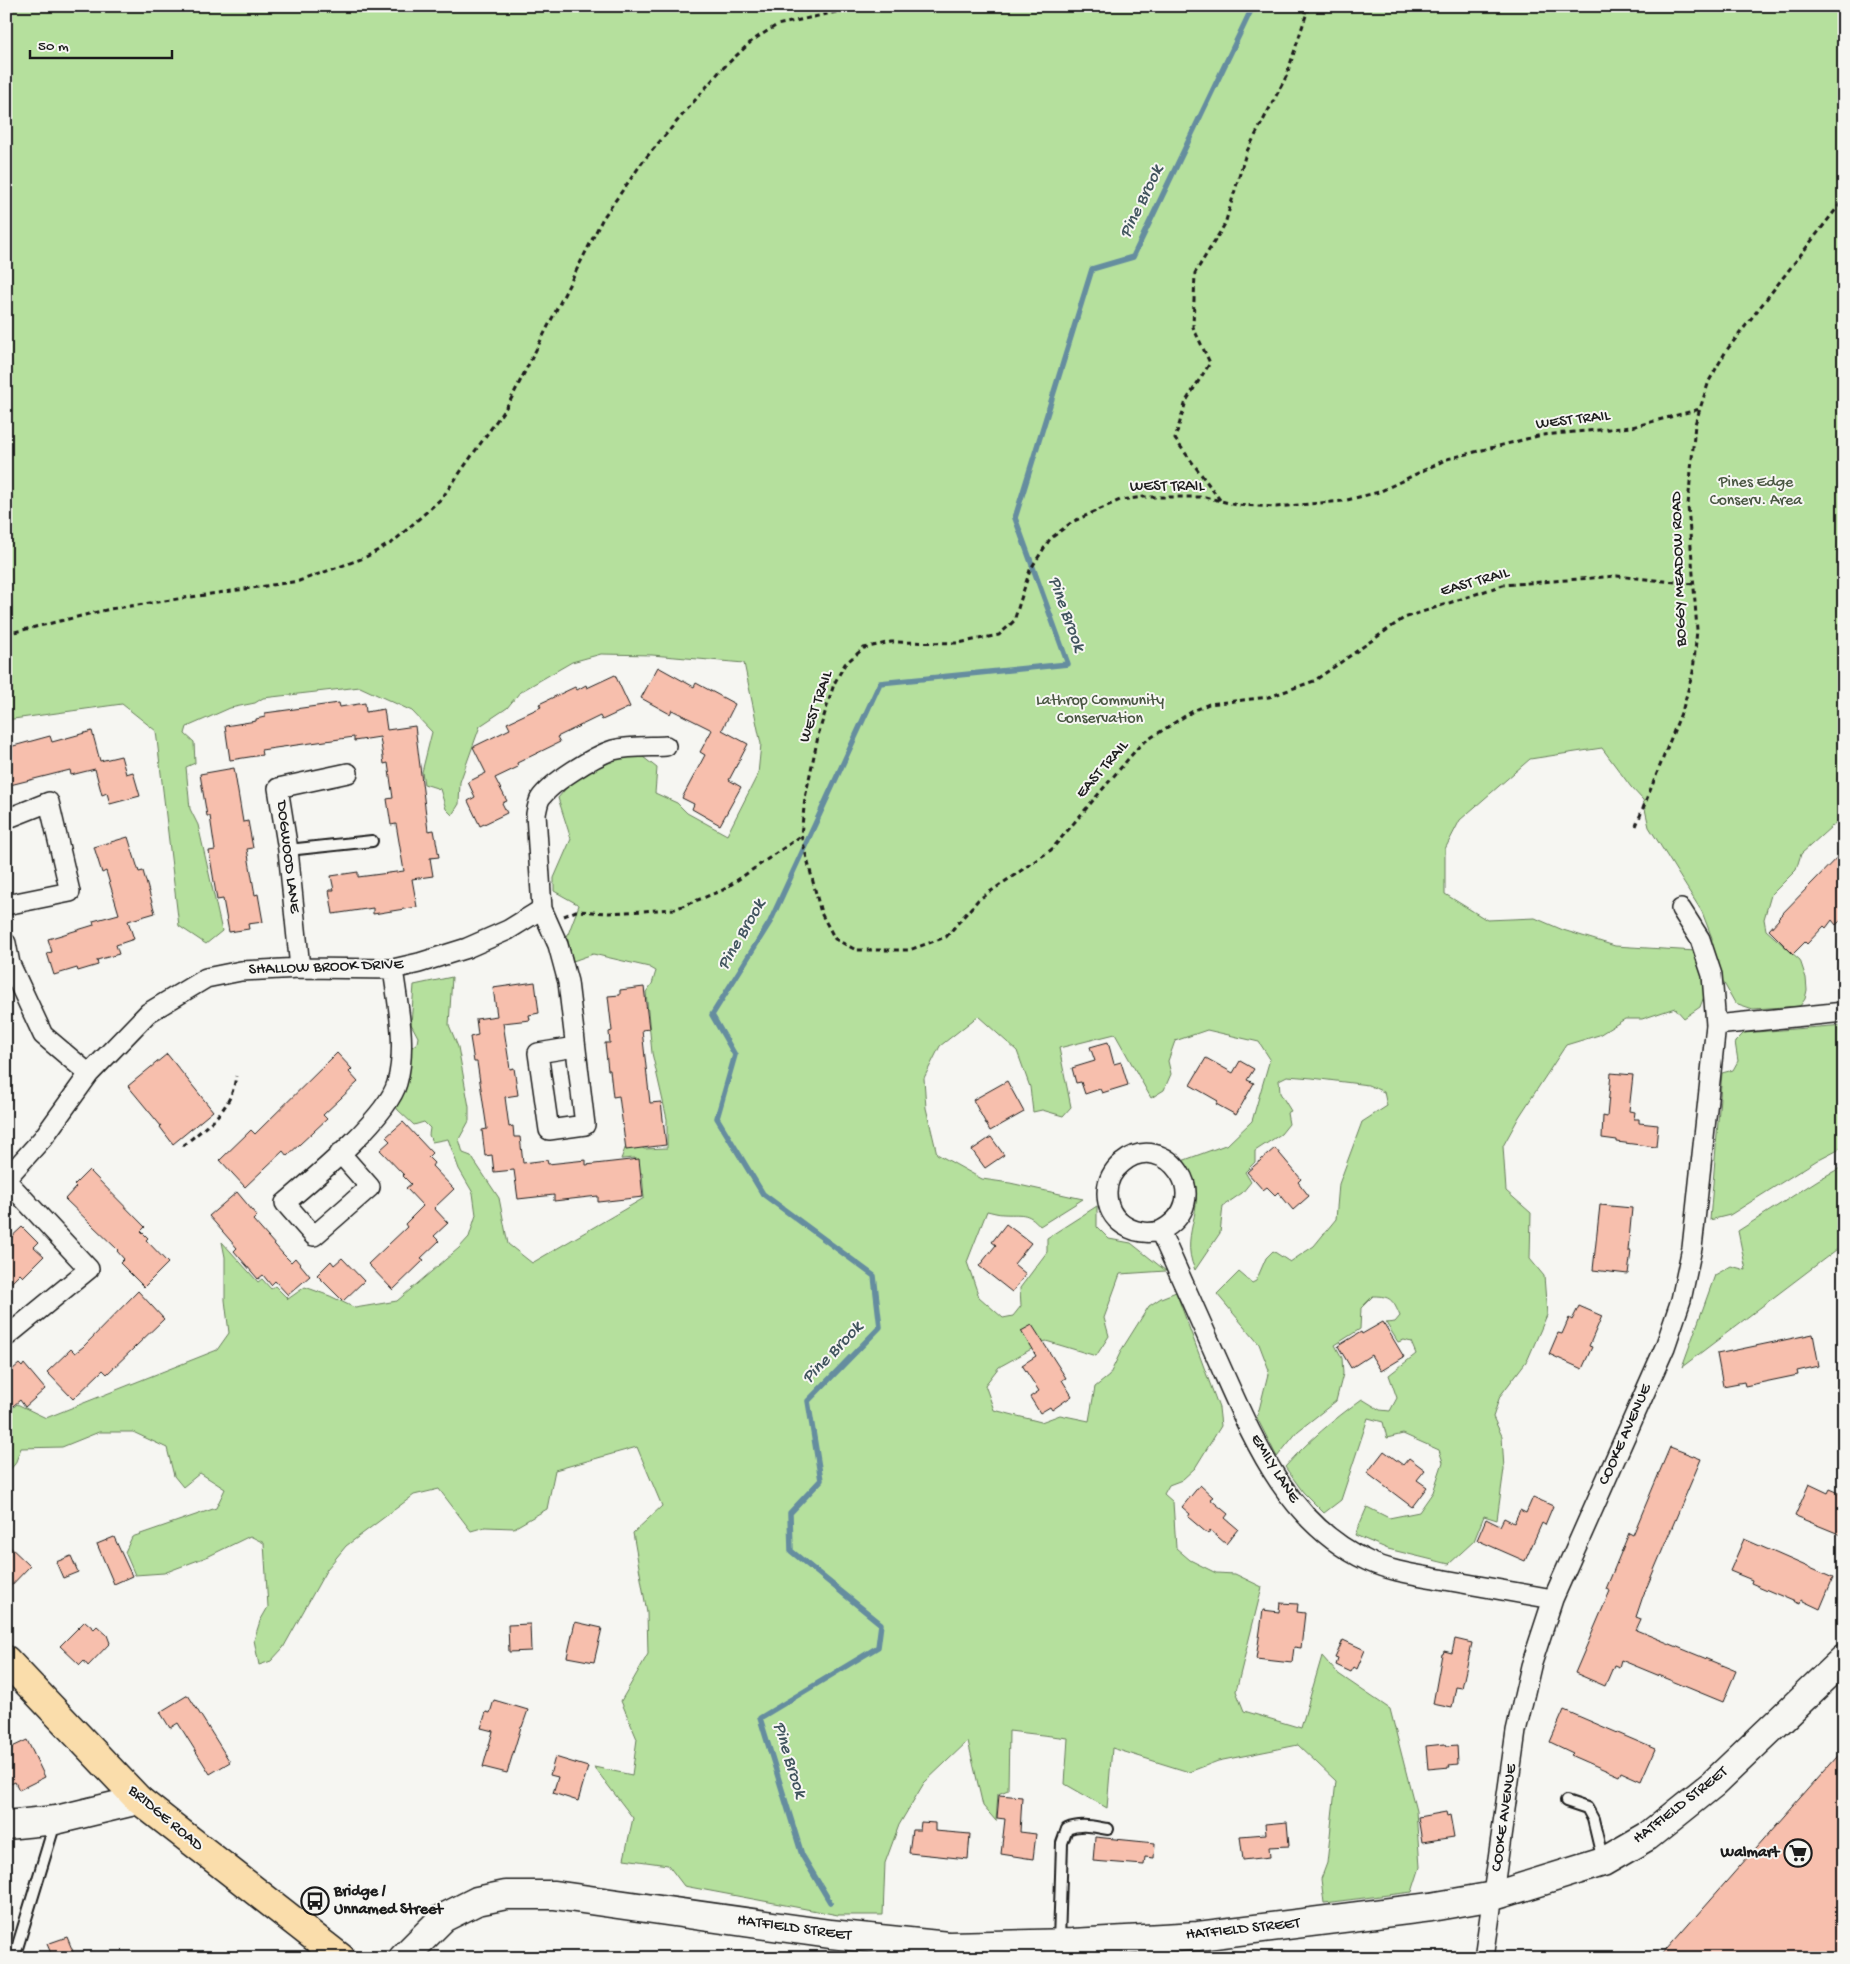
<svg xmlns="http://www.w3.org/2000/svg" width="1850" height="1964" viewBox="0 0 1850 1964" font-family="'Gochi Hand',sans-serif">
<style>
.green{fill:#b5e09d;stroke:#687e5c}
.lines{fill:none;stroke-linecap:round;stroke-linejoin:round}
.stream{stroke:#658d9f;stroke-width:5.5}
.building{fill:#f7bfad;stroke:#1c1c1c}
.lane-casing{stroke:#1c1c1c;stroke-width:14}
.street-casing{stroke:#1c1c1c;stroke-width:22}
.secondary-casing{stroke:#1c1c1c;stroke-width:31}
.primary-casing{stroke:#1c1c1c;stroke-width:31}
.path{stroke:#1c1c1c;stroke-width:3;stroke-dasharray:5 4;stroke-linecap:butt}
.lane{stroke:#f6f6f2;stroke-width:10}
.street{stroke:#f6f6f2;stroke-width:19}
.secondary{stroke:#f6f6f2;stroke-width:28}
.primary{stroke:#faddab;stroke-width:28}
.labels{text-anchor:middle;dominant-baseline:central;stroke-width:4;stroke-linejoin:round;paint-order:stroke}
.street-label{font-size:16px;fill:#1c1c1c;stroke:#f6f6f2}
.park-label{font-size:16px;fill:#4a5743;stroke:#f6f6f2}
.poi-label{font-size:16px;font-weight:bold;fill:#1c1c1c;stroke:#f6f6f2;text-anchor:end}
.water-label{font-size:18px;font-style:italic;fill:#41545e;stroke:#f6f6f2}
</style>
<rect width="100%" height="100%" fill="#f6f6f2"/>
<filter id="ink" filterUnits="userSpaceOnUse"><feTurbulence type="fractalNoise" baseFrequency=".02" numOctaves="2"/><feDisplacementMap in="SourceGraphic" scale="10" xChannelSelector="R" yChannelSelector="G"/><feConvolveMatrix kernelMatrix="1 2 1 2 8 2 1 2 1" color-interpolation-filters="sRGB"/></filter>
<g filter="url(#ink)">
<!-- green -->
<path class="green" d="M6 6H1844V818H1841L1801 854 1796 870 1771 895 1764 919 1766 930 1800 960 1806 978 1807 990 1805 999 1800 1006 1753 1009 1735 1003 1721 978 1711 948 1712 938 1702 912 1649 827 1643 800 1631 787 1602 748 1530 759 1460 820 1445 849V894L1487 920 1535 918 1563 930 1615 946 1696 951 1704 966 1705 994 1700 1007 1684 1018 1675 1008 1642 1019H1625L1599 1035 1566 1045 1519 1117 1503 1146 1506 1191 1531 1213 1530 1259 1544 1276 1547 1315 1528 1359 1500 1396 1493 1417 1502 1436 1504 1469 1497 1520 1484 1516 1474 1541 1449 1564 1388 1549 1355 1535 1367 1507 1389 1518 1419 1512 1433 1492 1443 1462 1439 1450 1403 1434 1387 1438 1383 1422 1368 1418 1341 1500 1324 1513 1303 1492 1285 1467C1308 1441 1333 1420 1362 1399L1380 1410 1390 1411 1397 1398 1389 1375 1416 1354 1411 1342 1404 1340 1398 1342 1386 1323 1395 1322 1400 1316C1393 1300 1391 1296 1373 1296L1361 1308 1360 1329 1335 1345 1342 1358 1343 1374 1336 1401 1298 1431 1277 1457 1257 1418 1269 1370 1259 1344 1217 1294 1239 1272 1252 1283 1256 1281 1266 1258 1273 1251 1290 1262 1314 1246 1336 1219 1339 1184 1362 1122 1387 1106 1384 1092 1368 1085 1312 1078 1287 1076 1279 1080 1280 1093 1291 1111 1287 1113 1289 1124 1281 1134 1255 1151V1162L1245 1172 1251 1182 1242 1193 1223 1206 1220 1233 1195 1270C1176 1229 1216 1205 1182 1161L1228 1144 1252 1121 1270 1059 1259 1042 1207 1030 1175 1041 1168 1061 1171 1074 1164 1090 1151 1098 1115 1034 1059 1048 1071 1107 1063 1116 1042 1110 1033 1112 1030 1087 1017 1051 978 1016 940 1046 924 1078 926 1108 937 1154 982 1179 1010 1183 1083 1199 1040 1226C1028 1211 1020 1215 1003 1214 998 1214 992 1212 987 1211L967 1262 979 1297 1003 1318 1013 1316 1021 1306 1020 1288 1047 1252V1238L1097 1206V1227L1109 1239 1131 1243 1166 1271 1120 1274 1104 1318 1109 1336 1096 1356 1046 1341 999 1367 985 1385 994 1410 1041 1422 1060 1415 1089 1421 1095 1387 1109 1376 1122 1349 1149 1306 1161 1298 1176 1292 1219 1408 1221 1426 1195 1468 1182 1480 1169 1485 1164 1494 1173 1502 1176 1548 1190 1560 1216 1573 1235 1574 1262 1587 1236 1691 1244 1711 1301 1728 1322 1656 1337 1673 1390 1709 1416 1811 1420 1867 1412 1892 1324 1903 1321 1879 1327 1863 1336 1781 1298 1745 1218 1761 1189 1772 1112 1748 1107 1808 1065 1784 1068 1738 1009 1731 1008 1790 998 1794 996 1821 983 1806 968 1741 924 1783 899 1825 885 1863 883 1915H838L684 1886 668 1865 624 1859 633 1818 594 1767 632 1775 637 1739 621 1701 648 1654 647 1613 633 1533 662 1506 637 1447 555 1470 547 1509 514 1528 485 1527 471 1531 439 1489 414 1495 346 1546 327 1569 283 1648 271 1661 259 1665 254 1640 260 1621 268 1607 264 1543 250 1536 209 1556 164 1573 135 1575 125 1552 132 1537 216 1508 225 1489 200 1473 183 1487 174 1476 167 1448 133 1432H99L62 1447 21 1448 15 1464 6 1474V1414L17 1404 46 1418 217 1350 229 1333 225 1300V1257L222 1242 258 1282 262 1279 271 1289 275 1286 288 1299 305 1287 330 1296 355 1308 397 1301 459 1248 469 1237 476 1215 473 1193 459 1169 448 1139 432 1142 429 1135 430 1128 424 1122 414 1125 398 1110 395 1105 407 1051 417 1043 418 1037 411 1024 414 985 452 977 449 1025 458 1047 469 1107V1121L459 1139 463 1153 471 1156 499 1198 508 1244 532 1263 644 1198 642 1173 637 1174 635 1158 621 1159 626 1146 639 1145 644 1149 667 1148V1119L652 1053 646 992 652 984 656 971 649 967 593 954 573 961 567 937 579 905 554 891V878L571 839 558 798 573 780 609 760 631 754 643 757 657 768 655 793 677 803 687 813 727 835 758 774 761 744 744 663 652 655 601 654 572 662 520 692 507 708 480 726 460 782 459 804 452 815 446 809 440 789 424 784 422 772 432 732 412 711 360 687 263 698 255 703 230 708 187 727 185 734 194 742 195 763 186 767 190 809 198 825 222 931 206 944 179 926 156 731 122 704 6 720Z
M1844 1025V1146L1819 1159 1730 1215 1710 1220 1722 1073 1733 1070 1738 1061 1735 1042 1744 1033Z
M1844 1166V1249L1836 1250 1682 1367 1715 1275 1731 1266 1746 1270 1738 1231 1818 1180Z"/>
<g class="lines">
<!-- stream -->
<path class="stream" d="M830 1902 802 1855 760 1718 878 1647 881 1624 791 1551 790 1513 821 1480 808 1401 880 1327 874 1276 763 1194 717 1118 735 1055 712 1015 770 922 880 683 1068 664 1015 518 1092 269 1133 257 1253 6"/>
</g>
<!-- building -->
<path class="building" d="M658 667 694 687 696 683 735 704 722 730 748 744 729 780 741 787 720 825 692 809 694 804 682 798 705 755 700 752 712 730 672 710 670 714 641 698Z
M615 675 630 707 602 720 600 716 557 737 560 742 517 763 518 767 495 778 507 801 502 803 507 813 480 826 468 801 475 797 468 782 486 773 473 747 510 729 507 723 541 707 539 704 575 687 577 690 586 685 587 688Z
M339 703 340 707 365 703 366 712 384 709 387 730 415 726 428 831 434 830 439 857 430 858 433 876 412 879 417 907 373 914V908L333 914 329 890H334L331 876 358 872V877L404 871 396 824 391 825 387 799 393 798 388 763 384 764 380 737 354 741V737L261 750 262 755 230 760 225 726 256 721V719L265 717V713Z
M92 731 100 761 121 756 126 774 133 772 140 796 110 804 107 793 102 795 95 769 71 775 70 770 6 786V748L50 736 52 742Z
M234 768 243 822 248 821 253 848 247 849 255 895 258 894 263 922 248 924 249 929 229 932 223 899 217 900 209 851 215 850 210 816H207L200 774Z
M128 837 139 872 143 871 155 913 128 921 134 939 116 945 119 954 97 960 98 965 78 971 77 968 54 975 47 953 52 952 48 939 94 925 93 921 119 914 106 871 102 873 94 847Z
M1844 850V917L1836 925 1832 920 1826 928 1824 926 1807 944 1805 942 1793 954 1769 930 1779 919 1778 918Z
M535 982 539 1013 529 1015 530 1020 503 1023 510 1069 514 1068 518 1095 505 1097 509 1127 513 1126 514 1137H520L523 1163 547 1160 548 1164 586 1160V1165L639 1159 643 1197 598 1202V1196L554 1201V1195L518 1199 514 1170 494 1172 492 1155 485 1156 482 1130 487 1129 477 1062H474L470 1037 478 1035 476 1019 497 1016 493 988Z
M644 987 649 1029 642 1030 650 1103 661 1102 666 1145 626 1150 619 1096 613 1097 610 1070H608L605 1043H610L609 1032 612 1031 608 996 620 995V990Z
M1108 1042 1114 1064 1121 1062 1128 1085 1102 1093 1100 1089 1085 1094 1081 1082 1076 1083 1072 1068 1095 1061 1090 1047Z
M337 1053 352 1069 349 1072 358 1082 323 1115 327 1119 287 1156 283 1151 245 1187 220 1160 251 1130 255 1134Z
M167 1054 213 1111 173 1144 160 1127 161 1126 128 1086Z
M1206 1058 1233 1073 1240 1061 1254 1069 1247 1080 1254 1083 1236 1115 1216 1104 1218 1101 1190 1085Z
M1611 1073 1633 1075 1629 1111 1635 1112 1634 1119H1639V1123L1658 1125 1656 1147 1617 1142V1140L1602 1138 1603 1116 1607 1117Z
M1007 1081 1024 1112 990 1131 973 1100Z
M403 1122 432 1153 428 1157 434 1163 432 1166 454 1189 434 1208 448 1223 434 1236 439 1241 421 1258 424 1260 393 1290 368 1264 407 1227 405 1224 423 1206 406 1188 411 1184 403 1176 404 1175 380 1150 390 1141 386 1137Z
M991 1137 1004 1155 985 1168 972 1150Z
M1275 1148 1301 1179 1298 1182 1309 1196 1293 1210 1278 1192 1275 1195 1267 1187 1263 1190 1247 1172Z
M89 1170 145 1227 141 1231 148 1238 146 1240 168 1263 144 1287 120 1263 124 1259 117 1251 118 1250 65 1199 76 1187 74 1185Z
M237 1192 257 1216 253 1220 283 1254 291 1262 295 1258 310 1276 288 1295 275 1281 271 1285 263 1275 258 1279 234 1251 237 1248 209 1216Z
M1600 1205 1632 1208 1628 1251H1631L1628 1274 1593 1270Z
M1006 1224 1031 1243 1014 1264 1026 1274 1012 1292 979 1266 996 1245 992 1242Z
M22 1227 38 1243 34 1247 44 1256 23 1277 20 1274 6 1288V1242Z
M342 1258 364 1281 343 1301 317 1275 331 1261 334 1265Z
M138 1291 164 1319 107 1374 103 1370 73 1399 47 1372 71 1349 75 1353 83 1347Z
M1579 1306 1602 1316 1589 1346 1592 1347 1582 1369 1549 1354 1558 1333 1562 1334 1569 1318 1572 1320Z
M1383 1322 1404 1357 1381 1371 1371 1355 1351 1368 1338 1346 1361 1332 1362 1334Z
M1032 1325 1066 1378 1062 1380 1072 1396 1052 1410 1050 1407 1040 1413 1030 1397 1039 1391 1022 1365 1036 1356 1021 1331Z
M1813 1334 1819 1366 1797 1371 1798 1375 1745 1386 1744 1382 1723 1386 1717 1354Z
M19 1364 22 1367 24 1364 45 1389 25 1407 20 1400 6 1412V1375Z
M1670 1447 1701 1459 1643 1596 1636 1617 1641 1619 1636 1630 1736 1671 1723 1702 1621 1660 1619 1667 1614 1665 1605 1686 1575 1673 1610 1591 1606 1589 1629 1533 1633 1535Z
M1384 1451 1403 1465 1409 1458 1425 1470 1417 1480 1427 1487 1412 1507 1367 1473Z
M1809 1484 1828 1493 1830 1489 1844 1495V1536L1795 1516Z
M1200 1485 1213 1497 1210 1499 1228 1514 1225 1518 1238 1529 1226 1544 1210 1530 1208 1534 1188 1517 1190 1514 1182 1507Z
M1533 1497 1553 1506 1545 1525 1542 1523 1525 1561 1477 1540 1486 1519 1500 1526 1504 1518 1514 1523 1520 1510 1526 1513Z
M114 1537 132 1576 114 1584 97 1544Z
M1744 1539 1833 1578 1820 1609 1801 1600 1800 1604 1751 1583 1752 1580 1730 1571Z
M6 1543 30 1566 6 1591Z
M71 1556 78 1572 63 1578 56 1562Z
M1280 1603 1298 1604 1297 1612 1305 1613 1301 1648 1294 1647 1292 1663 1256 1659 1263 1610 1279 1612Z
M85 1621 94 1629 97 1626 107 1635 110 1643 88 1666 84 1661 80 1665 60 1646Z
M575 1622 602 1628 594 1662 567 1657Z
M530 1624 531 1651 509 1652 508 1625Z
M1455 1639 1472 1643 1462 1688 1456 1687 1452 1708 1433 1704 1442 1654H1443L1444 1651 1452 1653Z
M1343 1640 1365 1650 1357 1669 1354 1667 1351 1672 1336 1665 1338 1659 1335 1658Z
M188 1695 230 1762 210 1774 178 1723 170 1728 160 1712Z
M494 1700 528 1710 522 1727H521L507 1773 483 1767 493 1731 481 1728 486 1712 490 1713Z
M1564 1710 1655 1749 1641 1781 1621 1772 1619 1776 1571 1755 1573 1753 1550 1742Z
M27 1740 45 1777 19 1790 15 1782 6 1786V1750Z
M1445 1744 1446 1746 1457 1745 1458 1764 1449 1765 1450 1767 1428 1769 1426 1746Z
M1844 1748V1958H1659Z
M555 1757 588 1767 578 1801 553 1793 558 1777 550 1775Z
M999 1795 1022 1797 1020 1832 1036 1834 1033 1859 1001 1854 1005 1819 997 1818Z
M1446 1812 1447 1816 1450 1815 1454 1837 1422 1842 1418 1817Z
M921 1822 935 1823V1831L970 1834 968 1859 909 1853 912 1830H920Z
M1287 1822 1289 1846 1269 1847 1270 1857 1243 1860 1240 1836 1266 1834 1265 1824Z
M1095 1837 1155 1843 1154 1858 1145 1857 1144 1865 1093 1861Z
M67 1937 74 1954 65 1958H53L47 1944Z"/>
<g class="lines">
<!-- lane casing -->
<g class="lane-casing">
<path id="lane" d="M288 850 372 841
M1566 1801 1587 1808 1593 1819 1603 1861
M1059 1942 1062 1843 1067 1829C1081 1823 1094 1827 1108 1829
M14 1958 55 1823"/>
</g>
<!-- street casing -->
<g class="street-casing">
<path id="street" d="M6 819 49 802 70 892 6 905
M6 943 10 964 43 1035 89 1074
M300 968 288 850 278 788 348 773
M1716 1025 1844 1012
M575 1047 538 1053 549 1130 585 1125 568 982 558 945 542 909 536 814C537 809 538 803 540 799 550 783 594 756 613 750 630 746 649 747 666 746
M340 1153 370 1187 314 1236 285 1203C313 1179 388 1117 397 1083 407 1047 398 1006 393 969
M6 1179 43 1138 89 1074 148 1013 206 978 241 971 300 968 393 969 419 963 467 948 508 930 542 909
M6 1180 89 1269 6 1337
M1160 1231C1134 1237 1107 1222 1107 1193 1107 1181 1113 1170 1122 1163 1165 1127 1219 1201 1160 1231 1180 1275 1199 1319 1219 1363 1253 1439 1287 1524 1368 1561 1392 1572 1419 1575 1445 1580 1481 1586 1517 1593 1553 1599
M1484 1958 1516 1731 1531 1666 1553 1599 1665 1347 1681 1300 1692 1248 1716 1025 1712 975 1700 939 1681 909"/>
</g>
<!-- secondary casing -->
<g class="secondary-casing">
<path id="secondary" d="M6 1825 56 1820 139 1800
M403 1958 443 1918 477 1901 506 1895H554L830 1934 948 1946 1072 1943 1198 1936 1431 1907 1494 1896 1603 1862 1648 1836 1713 1784 1844 1659"/>
</g>
<!-- primary casing -->
<g class="primary-casing">
<path id="primary" d="M6 1660 139 1800 341 1958"/>
</g>
<!-- path -->
<path class="path" d="M1286 6 1307 12
M1220 500 1175 439 1186 401 1210 363 1193 327 1195 273 1225 224 1246 153 1286 77 1309 6
M1693 584 1617 576 1503 585 1404 618 1314 681 1269 697 1209 704 1193 711 1141 744 1051 850 978 900 946 937 909 950H856L835 939 821 913 801 835 805 798 819 732 834 684 845 664 864 648 891 642 958 643 999 635 1014 621 1030 570 1050 539 1072 522 1120 500 1144 497H1205L1237 505 1276 507 1343 501 1379 492 1447 459 1542 435 1632 427 1700 409
M6 634 110 609 299 581 364 558 393 542 442 498 509 403 603 218 644 160 720 71 753 40 777 25 841 11 913 6
M1636 826 1683 708 1693 672 1697 630 1688 505 1695 424 1709 381 1726 351 1844 199
M564 916 576 911 609 913 675 909 723 890 801 836
M183 1146C208 1124 231 1112 236 1076"/>
<!-- lane -->
<use href="#lane" class="lane"/>
<!-- street -->
<use href="#street" class="street"/>
<!-- secondary -->
<use href="#secondary" class="secondary"/>
<!-- primary -->
<use href="#primary" class="primary"/>
</g>
</g>
<!-- icons -->
<defs>
<g id="supermarket-ring" transform="scale(1.4375)"><circle r="9.5" fill="#f6f6f2" stroke="#1c1c1c" stroke-width="1.5"/><path d="M-6-5.5h2.5l.6 2H6L4.5 2H-2.5L-4.4-4H-6ZM-1.5 3.2a1.3 1.3 0 1 0 .1 0ZM3 3.2a1.3 1.3 0 1 0 .1 0Z" fill="#1c1c1c"/></g>
<g id="bus-ring" transform="scale(1.4375)"><circle r="9.5" fill="#f6f6f2" stroke="#1c1c1c" stroke-width="1.5"/><path d="M-5-6H5V4H4V6H2V4H-2V6H-4V4H-5ZM-3.5-4V0h7V-4ZM-3.5 1.2v1.5H-2V1.2ZM2 1.2v1.5H3.5V1.2Z" fill="#1c1c1c"/></g>
</defs>
<g fill-rule="evenodd">
<use href="#supermarket-ring" x="1798" y="1853"/>
<use href="#bus-ring" x="315" y="1901"/>
</g>
<g class="labels">
<!-- street labels -->
<g class="street-label">
<text transform="translate(1573 421) rotate(-7)">WEST TRAIL</text>
<text x="1167" y="487">WEST TRAIL</text>
<text transform="translate(1680 569) rotate(-92)">BOGGY MEADOW ROAD</text>
<text transform="translate(1475 583) rotate(-16)">EAST TRAIL</text>
<text transform="translate(817 707) rotate(-71)">WEST TRAIL</text>
<text transform="translate(1103 770) rotate(-49)">EAST TRAIL</text>
<text transform="translate(287 857) rotate(83)">DOGWOOD LANE</text>
<text transform="translate(326 968) rotate(-2)">SHALLOW BROOK DRIVE</text>
<text transform="translate(1626 1435) rotate(-66)">COOKE AVENUE</text>
<text transform="translate(1274 1469) rotate(58)">EMILY LANE</text>
<text transform="translate(1681 1806) rotate(-38)">HATFIELD STREET</text>
<text transform="translate(1505 1818) rotate(-82)">COOKE AVENUE</text>
<text transform="translate(165 1819) rotate(40)">BRIDGE ROAD</text>
<text transform="translate(794 1929) rotate(8)">HATFIELD STREET</text>
<text transform="translate(1243 1930) rotate(-6)">HATFIELD STREET</text>
</g>
<!-- park labels -->
<g class="park-label">
<text x="1756" y="483">Pines Edge<tspan x="1756" dy="18">Conserv. Area</tspan></text>
<text x="1100" y="701">Lathrop Community<tspan x="1100" dy="18">Conservation</tspan></text>
</g>
<!-- poi labels -->
<g class="poi-label">
<text x="1779" y="1853">Walmart</text>
<text x="334" y="1892" text-anchor="start">Bridge /<tspan x="334" dy="18">Unnamed Street</tspan></text>
</g>
<!-- water labels -->
<g class="water-label">
<text transform="translate(1142 202) rotate(-64)">Pine Brook</text>
<text transform="translate(1066 614) rotate(70)">Pine Brook</text>
<text transform="translate(742 935) rotate(-60)">Pine Brook</text>
<text transform="translate(833 1353) rotate(-46)">Pine Brook</text>
<text transform="translate(789 1760) rotate(73)">Pine Brook</text>
</g>
</g>
<!-- margin -->
<rect width="1850" height="1964" fill="none" stroke="#f6f6f2" stroke-width="25"/>
<rect x="12" y="12" width="1825" height="1939" fill="none" stroke="#1c1c1c" stroke-width="2" filter="url(#ink)"/>
<!-- scale -->
<path d="M30 50v8h142v-8" fill="none" stroke="#1c1c1c" stroke-width="2.5"/>
<text x="38" y="50" font-size="15" fill="#1c1c1c" stroke="#f6f6f2" stroke-width="4" paint-order="stroke">50 m</text>
</svg>
